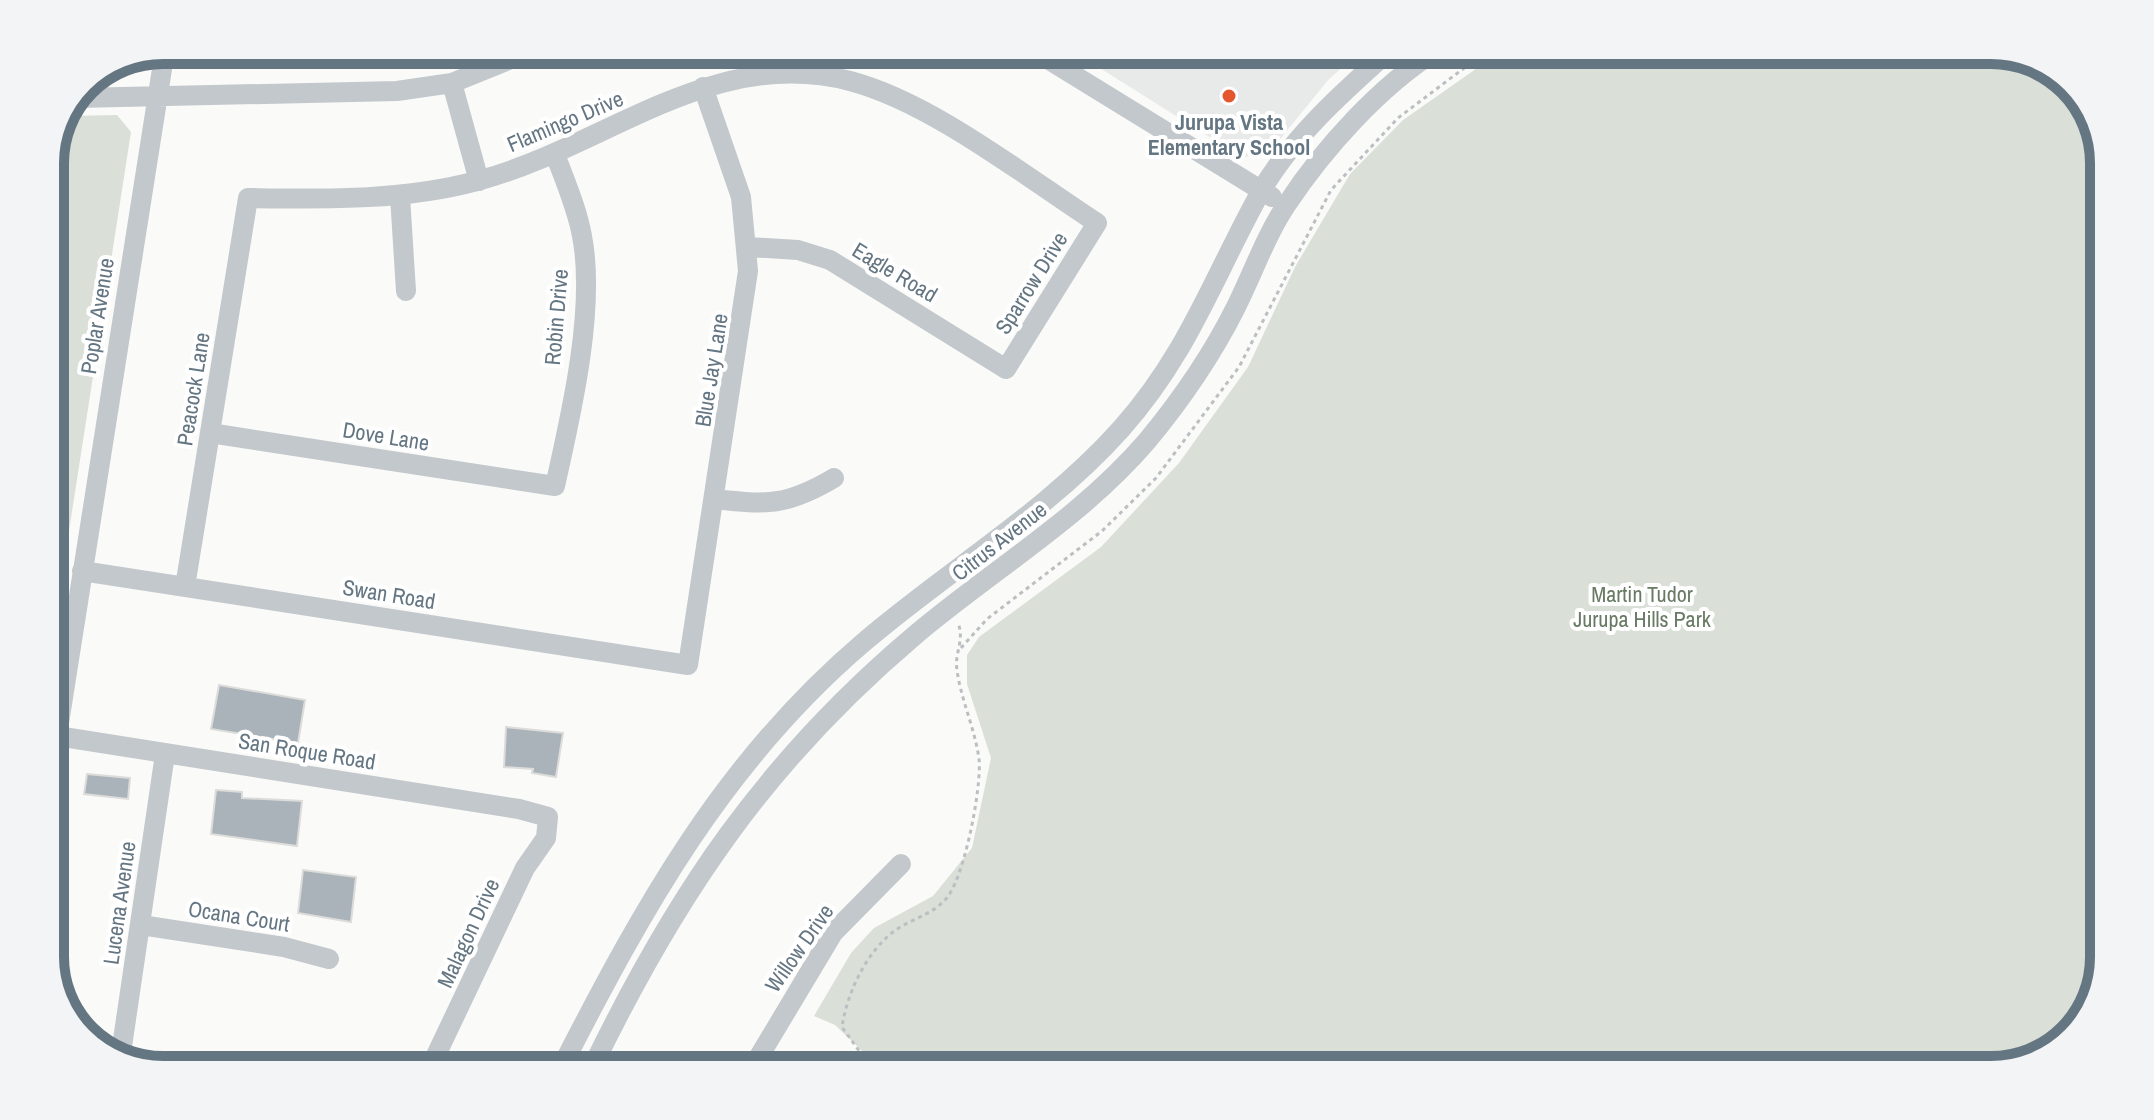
<svg xmlns="http://www.w3.org/2000/svg" width="2154" height="1120" viewBox="0 0 2154 1120" font-family="'Archivo Narrow',sans-serif">
<style>
.built{fill:#e8e9e9}
.green{fill:#dadfd7}
.building{fill:#aab3b9;stroke:#dcdcda;stroke-width:2}
.lines{fill:none;stroke-linecap:round;stroke-linejoin:round}
.path{stroke:#bbbfc2;stroke-width:3;stroke-dasharray:4 4;stroke-linecap:butt}
.minor{stroke:#c3c8cc;stroke-width:20}
.poi-dot{fill:#e4572e;stroke:#fff;stroke-width:3}
.labels{text-anchor:middle;dominant-baseline:central;stroke-width:8;stroke-linejoin:round;paint-order:stroke}
.street-label{font-size:22px;fill:#657683;stroke:#fff}
.poi-label{font-size:22px;font-weight:bold;fill:#657683;stroke:#fff}
.park-label{font-size:22px;fill:#687a64;stroke:#fff}
.rim{fill:none;stroke:#657683;stroke-width:10}
</style>
<rect width="100%" height="100%" fill="#fafaf8"/>
<!-- built -->
<path class="built" d="M1071 50H1362L1329 79 1272 149 1243 158Z"/>
<!-- green -->
<path class="green" d="M1503 50H1991L2041 62 2085 101 2104 156V957L2092 1007 2048 1055 1991 1070H882L835 1025 814 1016 851 953 874 928 933 896 972 848 991 758 967 684V655L979 637 1101 547 1179 463 1248 367 1295 267 1350 174 1403 120Z
M117 115 131 132 50 653V156L68 116Z"/>
<!-- building -->
<path class="building" d="M219 685 305 700 298 743 211 729Z
M506 727 563 733 556 777 532 773 533 769 504 767Z
M87 774 130 778 128 799 84 794Z
M216 790 242 792V798L302 801 297 846 211 834Z
M303 870 356 877 351 922 298 913Z"/>
<g class="lines">
<!-- path -->
<path class="path" d="M961 648 987 619 1102 531 1156 478 1239 367 1331 190 1398 118 1488 50
M873 1070 842 1027C847 993 866 953 893 932 910 919 930 916 945 900 964 881 982 787 979 759 975 729 961 700 957 670 954 653 965 641 958 623"/>
<!-- minor -->
<path class="minor" d="M1033 50 1272 197
M820 75 823 50
M452 83 479 181
M77 98 397 91 452 83 533 50
M400 196 406 291
M210 433 555 486C571 415 596 308 582 236 577 208 565 181 555 154
M715 499C767 505 787 506 834 478
M82 571 688 665 748 271 741 197 703 87
M185 587 248 198C325 199 402 201 477 181 606 147 711 45 850 81 931 102 1026 177 1097 223L1006 369 830 260 798 250 748 247
M57 736 519 809 548 817 546 838 525 868 429 1070
M50 780 165 50
M141 925 284 947 329 959
M120 1060 165 754
M560 1070C643 908 723 762 864 642 948 570 1047 512 1121 429 1188 354 1213 278 1260 193 1291 138 1343 92 1390 50
M591 1070C675 896 765 762 914 636 992 570 1080 519 1147 441 1181 400 1212 355 1236 307 1253 273 1266 235 1287 204 1324 148 1380 86 1437 50
M751 1070 833 933 901 864"/>
</g>
<!-- markers -->
<circle class="poi-dot" cx="1229" cy="96" r="8"/>
<g class="labels">
<!-- street labels -->
<g class="street-label">
<text transform="translate(565 121) rotate(-23)">Flamingo Drive</text>
<text transform="translate(895 272) rotate(31)">Eagle Road</text>
<text transform="translate(1031 283) rotate(-58)">Sparrow Drive</text>
<text transform="translate(97 316) rotate(-81)">Poplar Avenue</text>
<text transform="translate(556 317) rotate(-85)">Robin Drive</text>
<text transform="translate(711 370) rotate(-81)">Blue Jay Lane</text>
<text transform="translate(193 389) rotate(-81)">Peacock Lane</text>
<text transform="translate(386 436) rotate(9)">Dove Lane</text>
<text transform="translate(999 541) rotate(-38)">Citrus Avenue</text>
<text transform="translate(389 594) rotate(9)">Swan Road</text>
<text transform="translate(307 751) rotate(9)">San Roque Road</text>
<text transform="translate(119 903) rotate(-82)">Lucena Avenue</text>
<text transform="translate(239 916) rotate(9)">Ocana Court</text>
<text transform="translate(468 933) rotate(-65)">Malagon Drive</text>
<text transform="translate(799 948) rotate(-55)">Willow Drive</text>
</g>
<!-- poi labels -->
<g class="poi-label">
<text x="1229" y="122">Jurupa Vista<tspan x="1229" dy="25">Elementary School</tspan></text>
</g>
<!-- park labels -->
<g class="park-label">
<text x="1642" y="594">Martin Tudor<tspan x="1642" dy="25">Jurupa Hills Park</tspan></text>
</g>
</g>
<!-- crop -->
<path d="M0 0H2154V1120H0ZM163 64H1991A99 99 0 0 1 2090 163V957A99 99 0 0 1 1991 1056H163A99 99 0 0 1 64 957V163A99 99 0 0 1 163 64Z" fill="#f3f4f5" fill-rule="evenodd"/>
<path class="rim" d="M163 64H1991A99 99 0 0 1 2090 163V957A99 99 0 0 1 1991 1056H163A99 99 0 0 1 64 957V163A99 99 0 0 1 163 64Z"/>
</svg>
